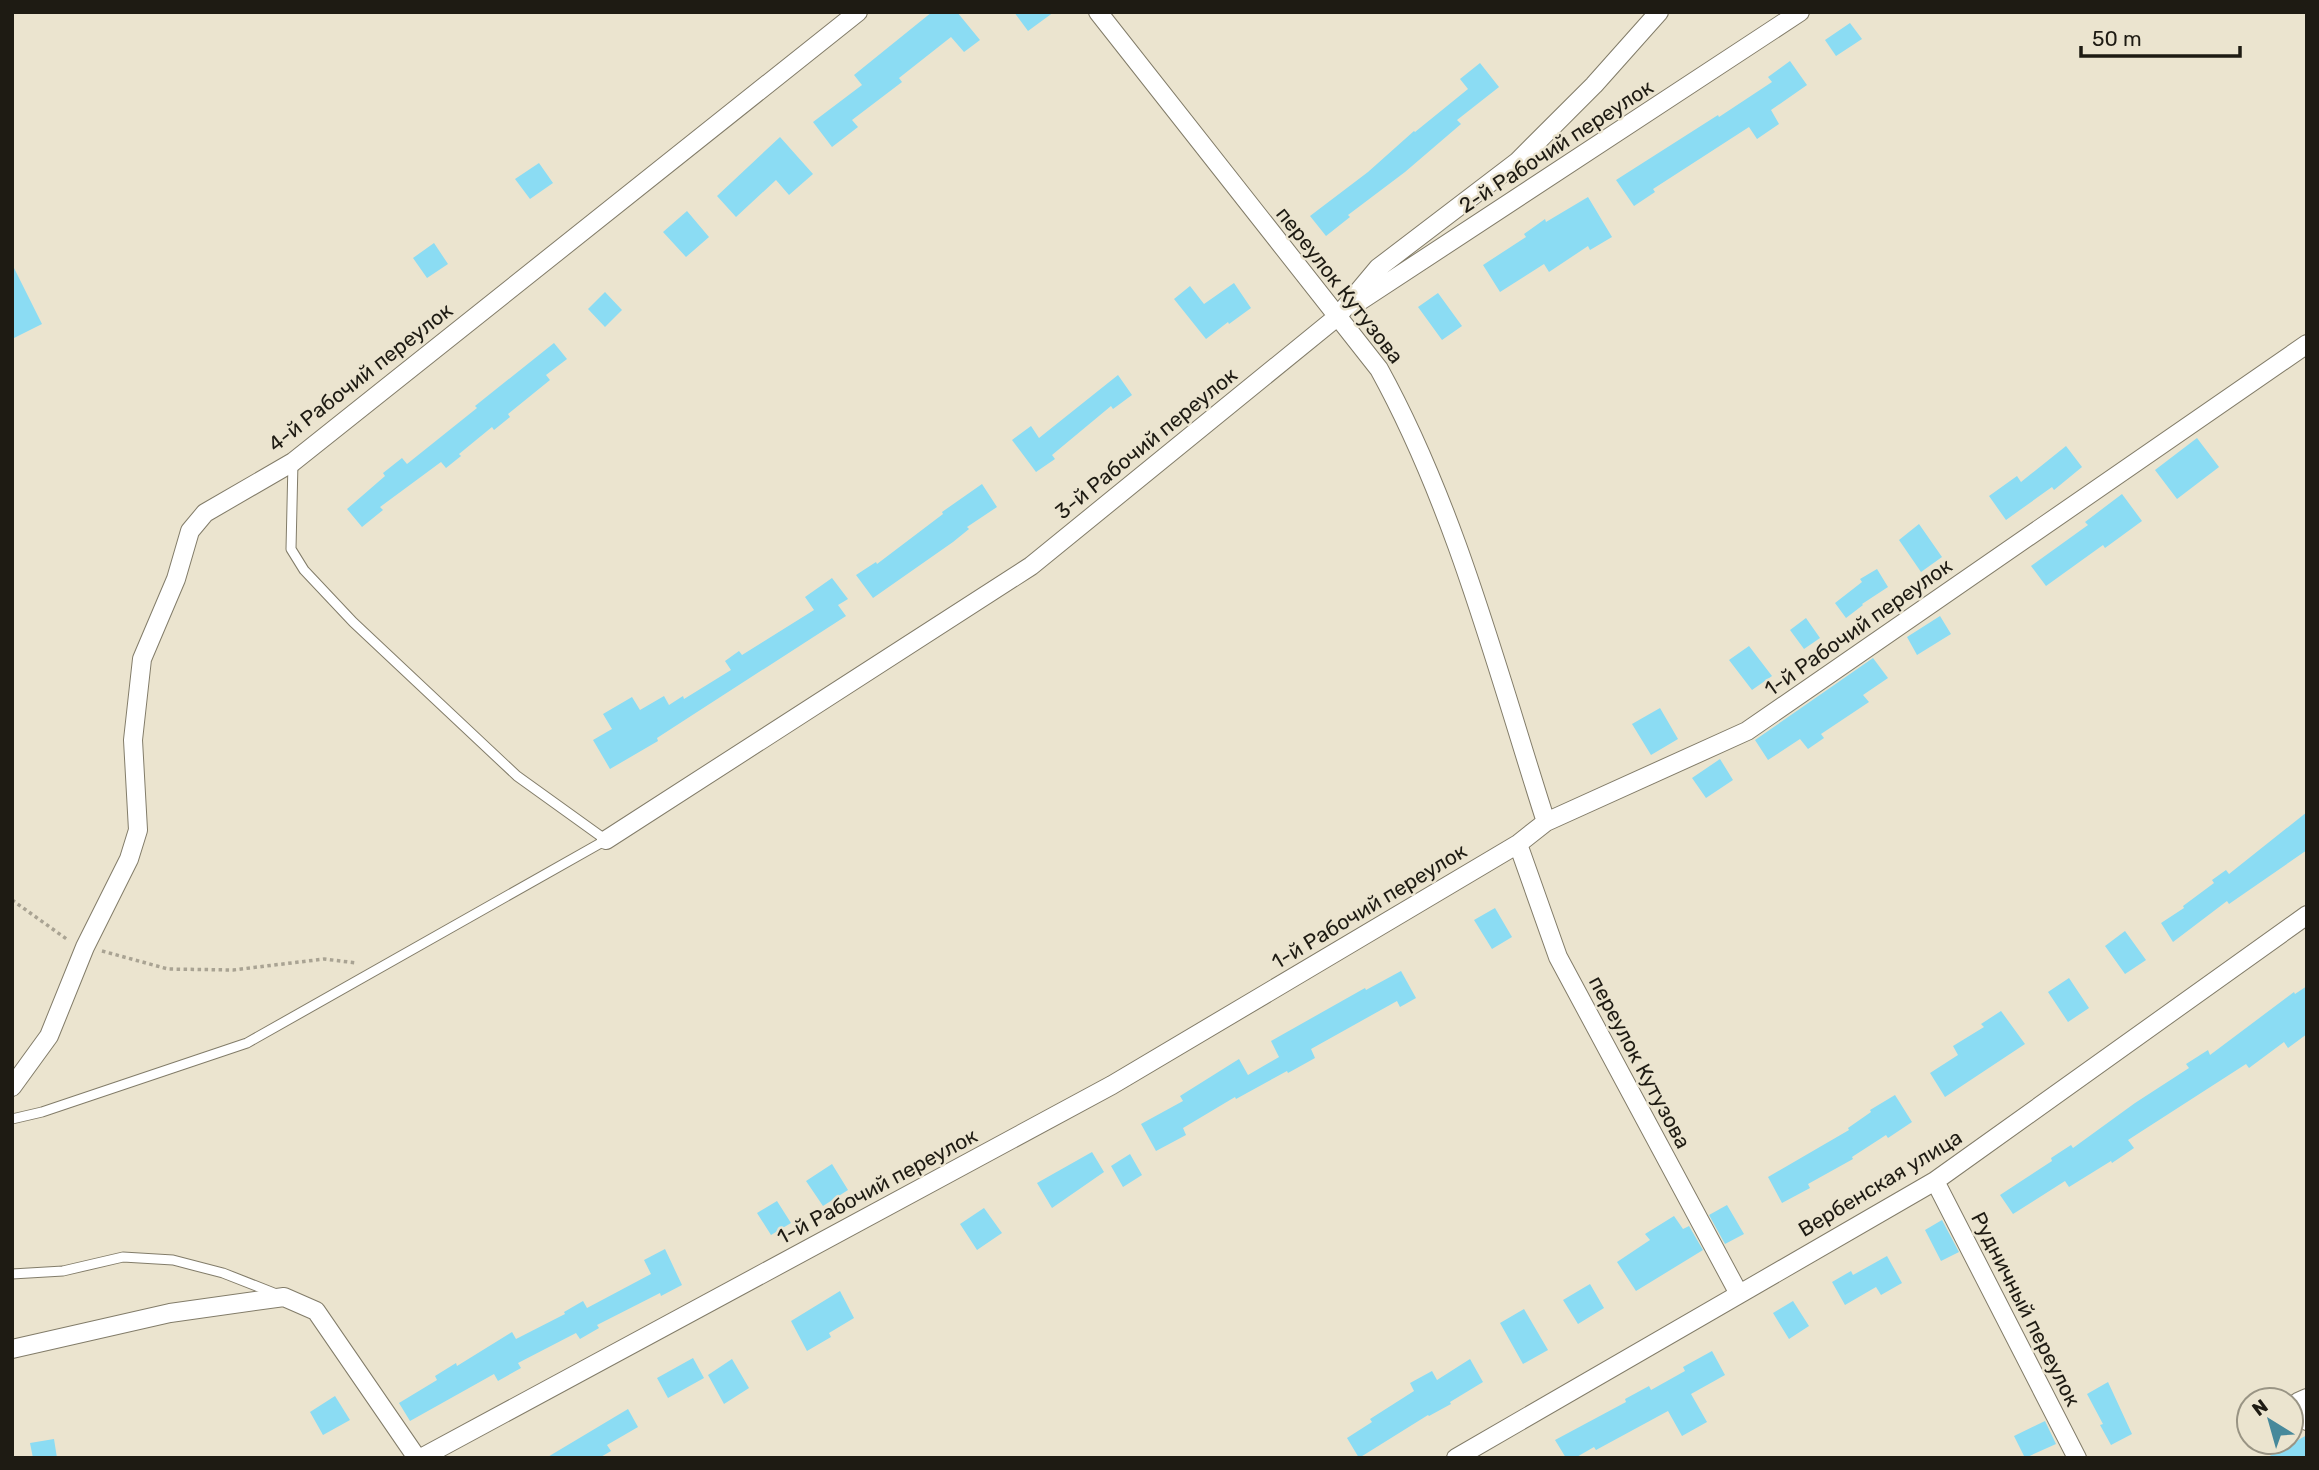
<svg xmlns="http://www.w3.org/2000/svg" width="2319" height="1470" viewBox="0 0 2319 1470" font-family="Rubik,sans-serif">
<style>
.building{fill:#8bdcf3}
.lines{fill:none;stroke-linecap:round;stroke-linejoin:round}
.service-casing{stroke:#827c69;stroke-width:11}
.minor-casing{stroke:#827c69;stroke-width:20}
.path{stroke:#a9a393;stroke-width:3.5;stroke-dasharray:3.5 3.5;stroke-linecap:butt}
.service{stroke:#fff;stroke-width:9}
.minor{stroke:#fff;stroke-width:18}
.labels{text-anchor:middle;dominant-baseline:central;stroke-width:5;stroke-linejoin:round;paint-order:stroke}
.street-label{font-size:21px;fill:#1e1b13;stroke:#ebe4cf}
</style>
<rect width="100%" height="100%" fill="#ebe4cf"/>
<!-- building -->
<path class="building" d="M932 12H957L980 40 964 52 951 37 899 78 902 82 852 120 858 127 832 147 813 122 862 85 854 75Z
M1014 12H1054L1028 31Z
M1850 23 1862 39 1836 56 1825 40Z
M1790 61 1807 85 1771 110 1779 124 1757 139 1749 127 1653 189 1655 192 1634 206 1616 180 1718 115 1719 117 1772 82 1768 77Z
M1480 63 1499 87 1457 120 1461 124 1405 172 1348 215 1350 217 1326 236 1310 216 1368 172 1414 131 1415 132 1468 89 1460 79Z
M780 137 813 174 789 195 776 180 736 217 717 196Z
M539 163 553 183 530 199 515 179Z
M1588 197 1612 237 1590 250 1588 246 1549 272 1544 264 1500 292 1483 265 1526 237 1524 234 1545 219 1546 222Z
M687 211 709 237 686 257 663 232Z
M434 243 448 264 427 278 413 258Z
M12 264 42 324 12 339Z
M1234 283 1251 308 1229 324 1228 322 1206 339 1174 299 1190 286 1204 304Z
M605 292 622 310 605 327 588 309Z
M1438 293 1462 326 1442 340 1418 307Z
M554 343 567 359 546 375 550 380 508 414 510 417 494 430 492 427 459 454 461 456 446 468 441 462 380 507 383 510 362 527 347 509 385 476 383 473 402 458 407 464 477 408 475 406Z
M1118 375 1132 395 1113 409 1111 406 1052 455 1055 459 1036 472 1012 440 1031 426 1039 438Z
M2197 438 2219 467 2177 499 2155 470Z
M2066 446 2082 467 2054 490 2052 487 2006 520 1989 496 2017 476 2021 482Z
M982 484 997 507 967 527 969 529 953 542 873 598 856 575 876 562 877 564 943 514 942 512Z
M2122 494 2142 521 2105 548 2103 545 2046 586 2031 566 2088 525 2085 522Z
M1919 524 1942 557 1921 572 1899 540Z
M1877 569 1888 587 1862 604 1863 605 1846 618 1835 603 1862 582 1860 579Z
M832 578 848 599 838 605 846 616 694 714 657 738 658 741 610 769 593 740 612 729 603 714 632 697 640 710 664 696 669 705 683 696 684 699 731 670 725 661 739 651 742 655 814 610 805 597Z
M1940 616 1951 634 1917 655 1907 637Z
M1806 618 1820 638 1804 649 1790 630Z
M1749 646 1772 676 1752 690 1729 660Z
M1873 658 1888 678 1863 695 1869 702 1821 734 1824 738 1808 749 1800 739 1768 760 1755 740Z
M1660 708 1678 739 1651 755 1632 724Z
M1720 759 1733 780 1706 798 1692 778Z
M2307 812V850L2229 904 2227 901 2173 942 2161 923 2184 908 2183 906 2214 883 2212 880 2226 870 2229 874Z
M1495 908 1512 937 1492 949 1474 920Z
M2125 931 2146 960 2125 974 2105 946Z
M1401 971 1416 998 1400 1007 1397 1001 1311 1049 1315 1058 1288 1073 1287 1071 1236 1099 1235 1097 1183 1128 1186 1135 1156 1151 1141 1124 1183 1101 1180 1096 1239 1059 1248 1075 1279 1057 1271 1041 1365 988 1366 990Z
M2069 978 2089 1008 2068 1022 2048 992Z
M2307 986V1034L2288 1048 2284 1042 2249 1068 2246 1064 2128 1140 2134 1148 2112 1163 2111 1161 2069 1187 2065 1181 2013 1214 2000 1195 2052 1161 2051 1158 2071 1145 2073 1148 2135 1103 2189 1068 2186 1064 2208 1050 2210 1055 2294 992 2295 994Z
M2001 1011 2025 1044 1945 1097 1930 1073 1958 1055 1953 1046 1984 1027 1981 1024Z
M1895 1095 1912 1122 1888 1138 1886 1135 1852 1157 1853 1159 1808 1184 1810 1188 1782 1203 1768 1177 1849 1130 1848 1128 1871 1112 1870 1110Z
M1092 1152 1104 1172 1052 1208 1037 1183Z
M1130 1154 1142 1175 1123 1187 1111 1166Z
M832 1164 848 1190 823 1206 806 1181Z
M777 1201 791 1223 771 1235 757 1213Z
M1727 1205 1744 1234 1725 1244 1709 1215Z
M984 1208 1002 1233 977 1250 960 1224Z
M1674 1216 1683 1229 1689 1226 1703 1250 1636 1291 1617 1262 1650 1240 1645 1234Z
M1942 1220 1959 1252 1941 1261 1925 1230Z
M665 1249 682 1285 661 1296 660 1293 597 1325 599 1328 580 1339 576 1333 518 1363 521 1368 498 1381 494 1374 410 1421 399 1403 437 1380 435 1376 456 1363 457 1366 512 1332 516 1339 565 1314 564 1312 583 1301 587 1308 651 1274 644 1260Z
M1887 1256 1902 1283 1881 1295 1876 1287 1845 1305 1832 1282 1851 1271 1853 1275Z
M1590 1284 1604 1308 1578 1324 1563 1300Z
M840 1291 854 1318 829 1333 831 1337 807 1351 791 1321Z
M1793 1301 1809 1326 1789 1339 1773 1313Z
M1524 1309 1548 1350 1523 1364 1500 1323Z
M1712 1351 1725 1375 1691 1394 1707 1422 1682 1436 1668 1411 1596 1450 1594 1447 1575 1458H1566L1555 1440 1626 1402 1625 1399 1649 1386 1651 1390 1685 1371 1683 1367Z
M693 1358 704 1378 668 1398 657 1378Z
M732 1359 749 1388 724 1404 708 1375Z
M1470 1359 1483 1382 1450 1402 1451 1404 1429 1416 1428 1415 1359 1458 1347 1438 1372 1422 1370 1419 1414 1391 1410 1383 1432 1371 1437 1380Z
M2108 1382 2132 1434 2111 1445 2100 1425 2103 1424 2087 1394Z
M335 1396 350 1420 323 1435 310 1412Z
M628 1409 638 1427 607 1445 611 1451 599 1458H546Z
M2045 1421 2056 1444 2025 1458 2014 1436Z
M2307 1435V1458H2266Z
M54 1439 57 1458H33L30 1443Z"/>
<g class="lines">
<!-- service casing -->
<g class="service-casing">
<path id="service" d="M12 1119 42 1112 247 1043 606 840 517 776 353 622 304 570 291 549 293 462
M12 1274 63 1271 123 1257 173 1260 223 1273 279 1295"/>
</g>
<!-- minor casing -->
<g class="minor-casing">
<path id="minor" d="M1098 12 1379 369C1456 509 1497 670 1546 822
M1354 305 1800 12
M606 840 1031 566 1337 317 1378 268 1517 162 1594 85 1659 12
M1518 844 1558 957 1739 1294
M12 1087 49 1036 85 947 129 859 138 830 133 740 142 659 176 579 190 531 205 513 293 462 858 12
M1935 1181 2077 1458
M12 1349 170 1313 284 1297 316 1311 417 1458
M2307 1398 2298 1402 2307 1421
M421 1458 1112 1085 1518 844 1546 822 1747 731 2307 344
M1456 1458 1935 1181 2307 915"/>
</g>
<!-- path -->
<path class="path" d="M12 900 68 940
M102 951 168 969 233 970 324 959 357 963"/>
<!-- service -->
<use href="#service" class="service"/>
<!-- minor -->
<use href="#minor" class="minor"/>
</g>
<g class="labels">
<!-- street labels -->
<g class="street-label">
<text transform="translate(1556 146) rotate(-33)">2-й Рабочий переулок</text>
<text transform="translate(1340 285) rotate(52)">переулок Кутузова</text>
<text transform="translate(360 377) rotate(-38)">4-й Рабочий переулок</text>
<text transform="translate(1146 443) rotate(-39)">3-й Рабочий переулок</text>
<text transform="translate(1858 627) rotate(-35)">1-й Рабочий переулок</text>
<text transform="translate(1369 906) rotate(-31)">1-й Рабочий переулок</text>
<text transform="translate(1640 1062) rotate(62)">переулок Кутузова</text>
<text transform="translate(1880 1183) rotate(-31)">Вербенская улица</text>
<text transform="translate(877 1186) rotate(-28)">1-й Рабочий переулок</text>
<text transform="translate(2026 1309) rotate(63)">Рудничный переулок</text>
</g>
</g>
<!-- border -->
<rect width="2319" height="1470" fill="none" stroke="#1e1b13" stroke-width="28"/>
<!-- north arrow -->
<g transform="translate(2270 1421) rotate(323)"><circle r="33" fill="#ebe4cf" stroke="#999484" stroke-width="2"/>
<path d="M0-5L12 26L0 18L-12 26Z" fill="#47899b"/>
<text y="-10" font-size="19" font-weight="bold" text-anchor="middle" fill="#1e1b13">N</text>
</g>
<!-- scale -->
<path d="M2081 46v10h159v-10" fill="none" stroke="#1e1b13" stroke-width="3.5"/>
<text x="2092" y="46" font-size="21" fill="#1e1b13" stroke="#ebe4cf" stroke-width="5" paint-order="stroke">50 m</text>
</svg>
